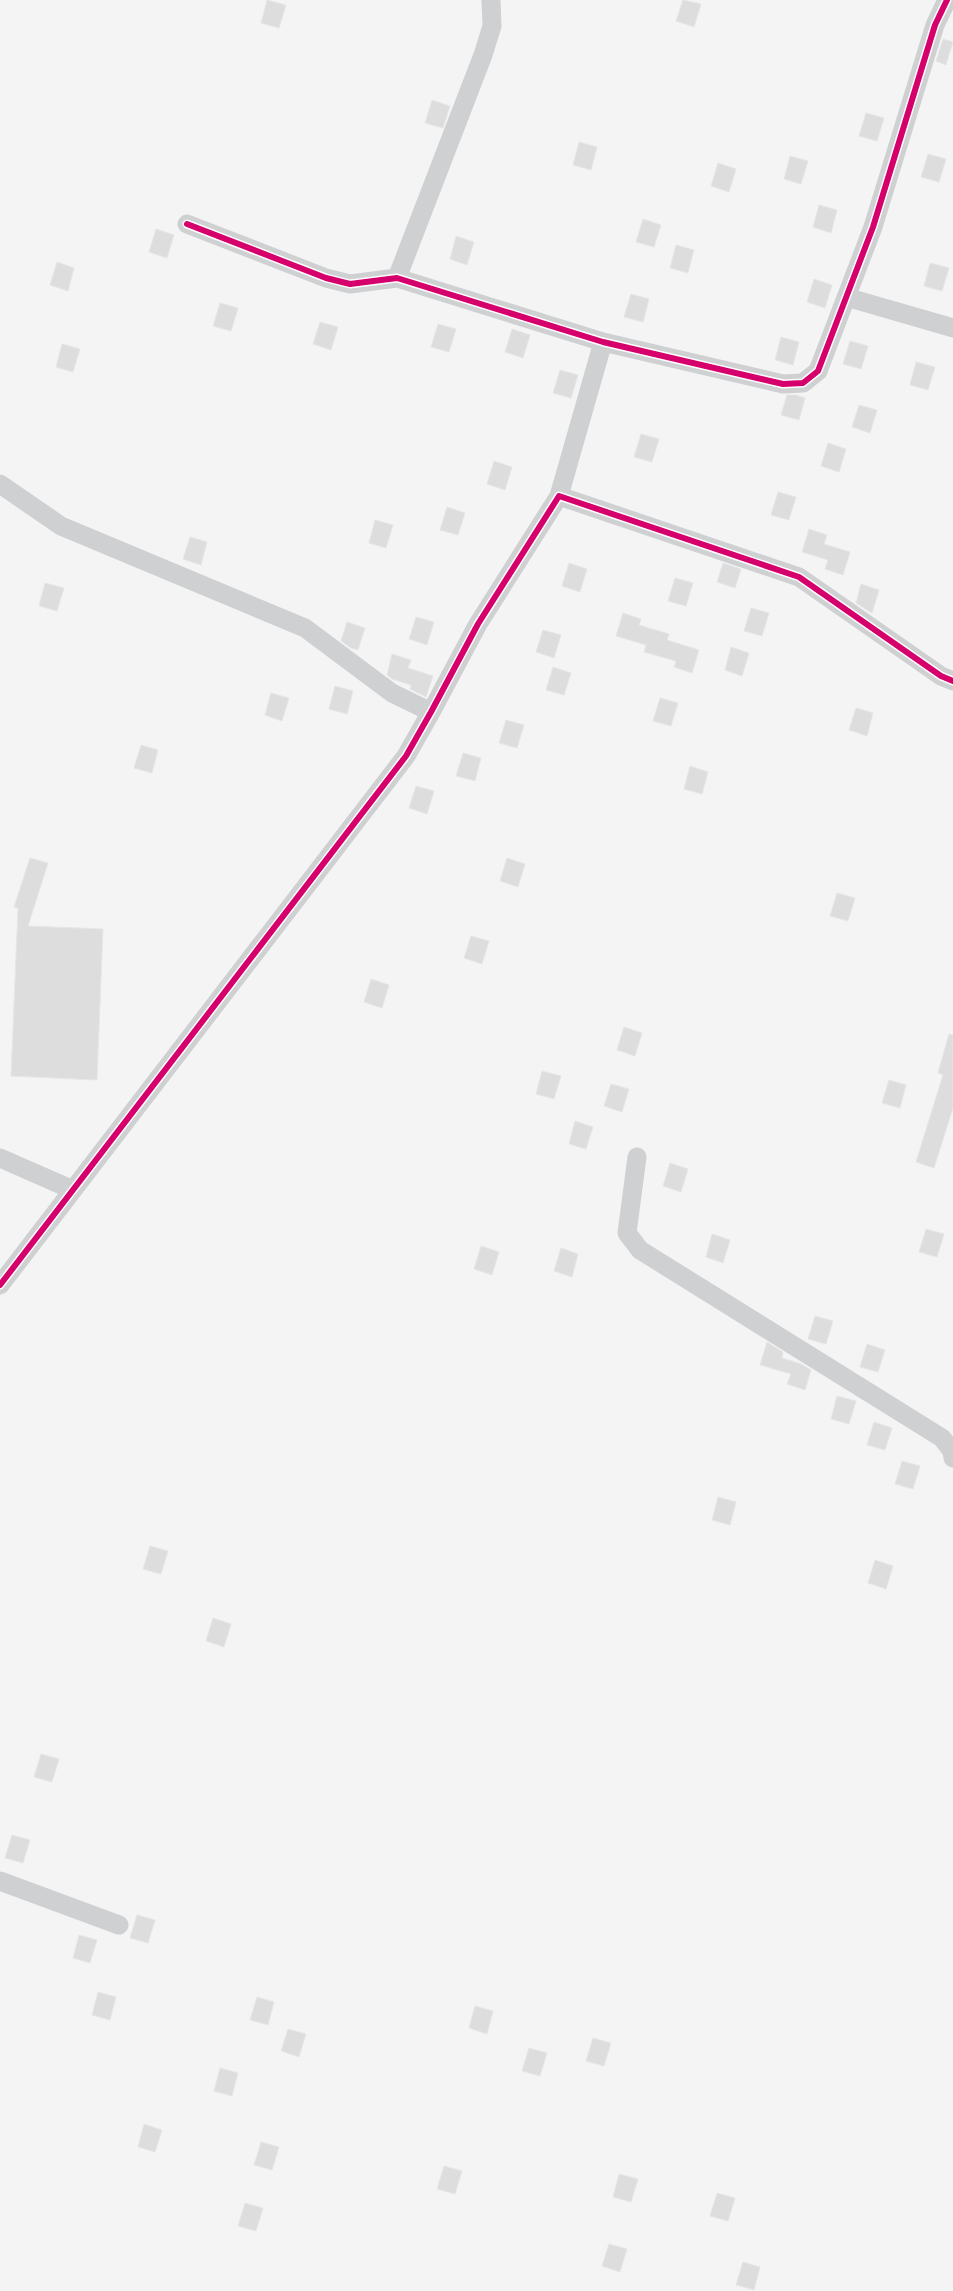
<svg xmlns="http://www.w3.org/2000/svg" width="953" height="2291" viewBox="0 0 953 2291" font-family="Signika,sans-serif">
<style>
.building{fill:#ddddde;stroke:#e5e6e7}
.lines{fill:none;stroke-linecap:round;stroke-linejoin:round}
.minor{stroke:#ced0d2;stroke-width:19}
.cycleway-casing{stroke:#fff;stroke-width:9}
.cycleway{stroke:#d6006c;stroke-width:6}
</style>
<rect width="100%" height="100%" fill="#f4f4f4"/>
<!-- building -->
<path class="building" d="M267 0 286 5 279 28 261 23Z
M683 0 701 4 694 27 676 21Z
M943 39 953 42 946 65 936 61Z
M432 100 450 106 443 128 425 123Z
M866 113 884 118 877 141 859 136Z
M579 142 597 147 591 170 573 165Z
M928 154 946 159 939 182 921 177Z
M790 156 808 161 801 184 784 179Z
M718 163 736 169 729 192 711 186Z
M819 205 837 210 831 233 813 227Z
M643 219 661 225 654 247 636 242Z
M156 229 174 235 167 258 149 252Z
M456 236 474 242 467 265 450 259Z
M676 245 694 250 688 273 670 268Z
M57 262 74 268 68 291 50 285Z
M930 263 949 268 942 291 924 286Z
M814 279 832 285 825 308 807 302Z
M631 294 649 299 643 322 624 317Z
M220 303 238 308 231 331 213 326Z
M320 322 338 327 331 350 313 344Z
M438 324 456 329 449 352 431 347Z
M512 329 530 335 523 358 505 352Z
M781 337 799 342 793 365 775 360Z
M850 341 868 346 861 369 843 364Z
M62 344 80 349 73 372 56 367Z
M916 362 935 367 928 390 910 385Z
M560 370 578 375 571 398 553 393Z
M787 395H796L805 398 799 420 781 415Z
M859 405 877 410 870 433 852 427Z
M641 434 659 439 652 462 634 457Z
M828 443 846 449 839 472 821 466Z
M494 461 512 467 505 490 487 484Z
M778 492 796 497 789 520 771 515Z
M447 507 465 513 458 535 440 530Z
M375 520 393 525 386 548 369 543Z
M809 529 827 535 824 544 850 552 843 575 825 569 828 560 802 552Z
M190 537 207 542 201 565 183 559Z
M569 563 587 569 580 592 562 586Z
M723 563 741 569 735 588 717 582Z
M675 578 693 583 686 606 668 601Z
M45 583 64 588 57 611 39 606Z
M861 584 879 590 872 613 856 603Z
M751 608 769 613 762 636 744 631Z
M623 613 641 619 639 625 669 634 667 640 699 650 692 673 674 667 676 661 644 652 646 645 616 636Z
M416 617 434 622 427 645 409 639Z
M347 622 365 628 358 650 351 648 341 641Z
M543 630 561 635 554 658 536 652Z
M731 647 749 653 742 676 725 670Z
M392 654 411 660 408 668 433 676 426 697 410 689 411 685 392 679 387 675Z
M553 667 571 673 564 695 546 690Z
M335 686 353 691 347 714 329 709Z
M271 693 289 698 282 721 265 715Z
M660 698 678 703 671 726 653 721Z
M856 708 873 713 867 736 849 730Z
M506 720 524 725 517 748 499 743Z
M141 745 158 750 152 773 134 768Z
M463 753 481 758 475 781 456 776Z
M690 766 708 772 702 794 684 789Z
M416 786 434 791 427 814 409 808Z
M30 858 48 863 28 926 103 929 97 1080 11 1076 18 908 14 907Z
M507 858 525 864 518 887 500 881Z
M837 893 855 898 848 921 830 916Z
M471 936 489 941 482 964 464 958Z
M371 979 389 985 382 1008 364 1002Z
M624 1027 642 1033 635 1056 617 1050Z
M949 1034 953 1035V1108L934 1168 916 1162 943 1075 938 1073Z
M542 1071 561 1076 554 1099 536 1094Z
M889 1080 906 1085 900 1108 882 1103Z
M611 1084 629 1089 622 1112 604 1106Z
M575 1121 593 1127 586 1149 569 1144Z
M670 1163 688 1169 681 1192 663 1186Z
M926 1229 944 1234 937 1257 919 1252Z
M712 1234 730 1240 723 1263 706 1257Z
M481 1246 499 1252 492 1275 474 1269Z
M561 1248 578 1254 572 1277 554 1271Z
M815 1316 833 1321 826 1344 808 1339Z
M767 1342 783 1352 782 1358 801 1364 811 1370 805 1390 787 1384 791 1374 760 1365Z
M867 1344 885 1350 878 1372 860 1367Z
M837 1396 856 1401 849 1424 831 1419Z
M874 1422 892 1428 885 1450 867 1445Z
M902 1461 920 1466 913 1489 895 1484Z
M718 1497 736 1502 730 1525 712 1520Z
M150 1546 168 1551 161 1574 143 1569Z
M875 1560 893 1566 886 1589 868 1583Z
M213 1618 231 1624 224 1647 206 1641Z
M41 1754 59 1759 52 1782 34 1777Z
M12 1835 30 1840 23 1863 5 1858Z
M137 1915 155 1920 148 1943 130 1938Z
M79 1935 97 1940 90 1963 73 1958Z
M98 1992 116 1997 110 2020 92 2015Z
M257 1997 274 2002 268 2025 250 2020Z
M475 2006 493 2011 487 2034 469 2028Z
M288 2029 306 2034 299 2057 281 2051Z
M593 2038 611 2043 604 2066 586 2061Z
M529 2048 547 2053 540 2076 522 2071Z
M220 2068 238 2073 232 2096 214 2091Z
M144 2124 162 2130 155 2152 138 2147Z
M261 2142 279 2147 272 2170 254 2165Z
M444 2166 462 2171 455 2194 437 2189Z
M619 2174 638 2179 631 2202 613 2197Z
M717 2193 735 2198 728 2221 710 2216Z
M245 2203 263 2208 256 2231 238 2226Z
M609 2244 627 2249 620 2272 602 2266Z
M743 2262 760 2267 754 2290 736 2285Z"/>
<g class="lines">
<!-- minor -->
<path class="minor" d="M187 224 326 278 350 284 397 278 603 342 783 384 803 383 818 371 873 227 935 25 947 0
M397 278 483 55 492 26 491 0
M846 297 953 328
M0 484 61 526 305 628 392 693 431 712
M559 496 603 342
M637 1157 627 1233 640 1250 942 1438 952 1451 953 1458
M0 1158 73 1190
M0 1285 406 756 431 712 478 624 559 496 799 577 941 676 953 681
M0 1881 119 1925"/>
<!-- cycleway casing -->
<g class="cycleway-casing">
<path id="cycleway" d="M187 224 326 278 350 284 397 278 603 342 783 384 803 383 818 371 873 227 935 25 947 0
M0 1285 406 756 431 712 478 624 559 496 799 577 941 676 953 681"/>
</g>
<!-- cycleway -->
<use href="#cycleway" class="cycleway"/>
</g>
</svg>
